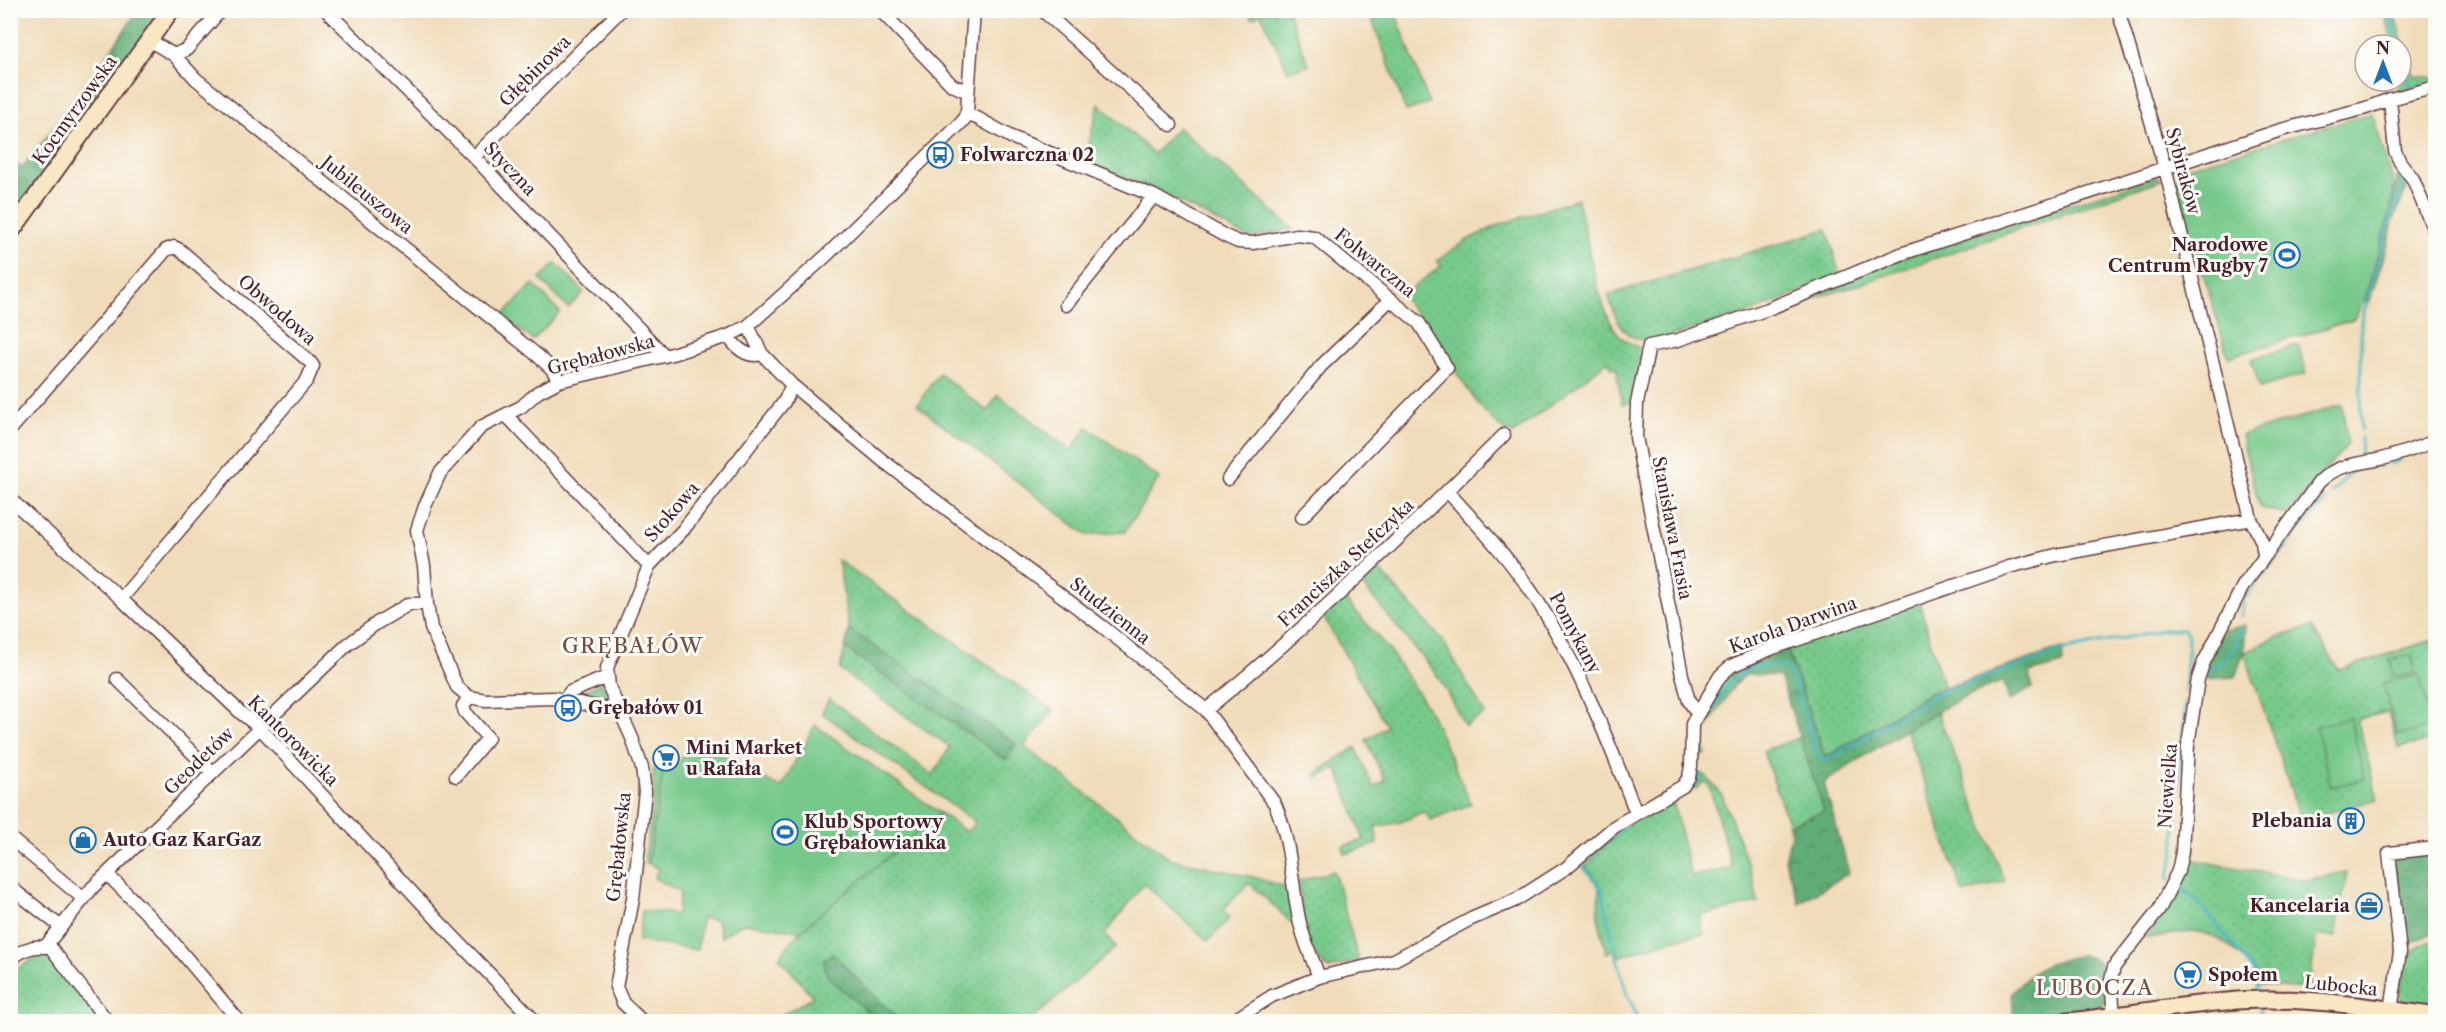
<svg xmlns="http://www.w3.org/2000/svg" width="2446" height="1032" viewBox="0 0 2446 1032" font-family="'Libre Caslon Text',serif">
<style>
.grass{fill:url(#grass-dots);stroke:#60745b;stroke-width:1.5}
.forest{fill:url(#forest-crowns);stroke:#566651;stroke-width:1.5}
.park{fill:#77c98b;stroke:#60745b;stroke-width:1.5}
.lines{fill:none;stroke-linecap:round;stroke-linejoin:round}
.stream{stroke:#45b4be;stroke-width:3}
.street-casing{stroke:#633b40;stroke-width:15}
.secondary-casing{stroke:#633b40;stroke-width:20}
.street{stroke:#fff;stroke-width:12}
.secondary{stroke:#f9e7c3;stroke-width:16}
.labels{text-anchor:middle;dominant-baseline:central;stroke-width:6;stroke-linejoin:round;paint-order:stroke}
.street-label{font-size:18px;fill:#4a1f2b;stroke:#fdfcf7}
.poi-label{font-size:18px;font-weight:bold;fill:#4a1f2b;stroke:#fdfcf7;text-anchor:start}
.quarter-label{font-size:21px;letter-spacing:1.5px;fill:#764b44;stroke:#fdfcf7}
</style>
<defs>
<pattern id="grass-dots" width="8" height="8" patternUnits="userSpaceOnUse" patternTransform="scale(1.5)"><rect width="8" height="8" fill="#77c98b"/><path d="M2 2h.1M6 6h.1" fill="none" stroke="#68ac78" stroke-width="1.8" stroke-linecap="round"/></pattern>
<pattern id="forest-crowns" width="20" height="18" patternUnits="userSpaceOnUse" patternTransform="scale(1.5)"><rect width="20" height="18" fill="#61ad77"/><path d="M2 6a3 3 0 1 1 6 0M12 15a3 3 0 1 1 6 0" fill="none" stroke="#528c62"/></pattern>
</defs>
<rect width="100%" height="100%" fill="#fdfcf7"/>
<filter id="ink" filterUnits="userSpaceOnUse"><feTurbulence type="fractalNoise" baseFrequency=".0167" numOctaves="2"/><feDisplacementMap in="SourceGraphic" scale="12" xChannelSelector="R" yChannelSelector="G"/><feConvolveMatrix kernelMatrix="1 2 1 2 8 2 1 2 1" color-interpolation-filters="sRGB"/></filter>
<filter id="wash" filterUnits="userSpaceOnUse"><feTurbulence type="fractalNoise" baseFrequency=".008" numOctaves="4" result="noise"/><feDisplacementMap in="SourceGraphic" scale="24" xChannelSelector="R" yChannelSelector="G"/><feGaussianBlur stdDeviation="1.35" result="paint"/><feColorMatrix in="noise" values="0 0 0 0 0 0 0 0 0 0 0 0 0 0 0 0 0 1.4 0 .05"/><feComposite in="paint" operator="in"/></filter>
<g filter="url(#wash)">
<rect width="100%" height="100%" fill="#f0dcba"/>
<!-- grass -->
<path class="grass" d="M1246 11H1288L1309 65 1288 71 1261 14 1252 18Z
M1369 11H1395L1429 103 1406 111Z
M2383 11H2393L2414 75 2435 78V83L2395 93 2404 78 2401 68V45H2394Z
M1099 104 1154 154 1178 127 1293 229 1249 238 1154 189 1084 162Z
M2155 177 2161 180 1846 289 1784 305 1870 268Z
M1578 199C1587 235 1596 308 1619 335 1625 342 1634 346 1643 349L1631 402 1622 405 1616 367 1612 368 1608 361 1513 434C1482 425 1443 347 1422 320 1415 311 1405 306 1404 294L1441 266 1437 261 1467 240 1501 224Z
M1827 229 1840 275 1752 312 1658 340C1623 344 1618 324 1608 295Z
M939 373 987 411 998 395 1071 451 1087 427 1159 478 1125 532 1087 535 917 405Z
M838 560 1054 711 1024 746 1171 859 1249 876 1289 888 1296 927 1249 883 1223 910 1230 918 1208 941 1144 884 1105 934 1116 947 1030 1021H900L832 955 827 976 878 1021 769 1022 813 997 779 957 800 931 940 813 967 832 975 822 822 713 829 699 933 775 950 747 840 670 845 648 1005 759 1016 745 849 629Z
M1377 567 1443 641 1485 714 1465 726 1439 678 1360 582Z
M1343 597 1390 651 1431 713 1471 804 1430 820 1425 811 1401 822 1375 827 1378 844 1345 854 1343 846 1364 840 1337 768 1317 778 1316 773 1356 747 1373 787 1385 781 1366 740 1387 727 1322 615Z
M1919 601 1944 689 1930 693 1825 758 1787 649Z
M2312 627 2339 670 2435 639V740L2398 748 2388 712 2357 719 2378 799 2301 820 2244 652 2277 637Z
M1729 673 1735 684 1702 735 1706 754 1696 758 1698 715 1709 710 1706 696Z
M601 683 610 701 609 703 576 697 575 695Z
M1937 712 2005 881 1963 894 1906 730Z
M1801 737 1824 811 1789 825 1763 751Z
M653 769 663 771 648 863H646L645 857 654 795Z
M1698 774 1705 775 1722 795 1753 877 1758 903 1700 916 1704 934 1670 940 1619 957 1616 949 1606 953 1598 916 1599 887 1583 867 1638 815 1672 797 1691 876 1732 868 1709 785 1703 782 1696 789 1690 784Z
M2188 859 2305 880 2347 872 2336 937 2317 935 2309 986H2315V990L2259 985C2258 974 2249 966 2242 958 2206 921 2193 933 2146 938L2173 897Z
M1334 871 1359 961 1329 969C1302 951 1303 911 1299 881Z
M2435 940V1008L2405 1003 2399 997C2403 966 2402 950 2435 940Z
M50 950 105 1022H11V972Z"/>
<!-- forest -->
<path class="forest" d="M138 11H162L120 70 116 69 109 80 112 82 11 219 10 160 22 168 74 102Z
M2401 171 2409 181C2404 200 2391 217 2390 237L2369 303 2364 301 2391 209 2397 181V173Z
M2246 625 2244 652 2235 677 2207 679 2204 672 2224 630Z
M849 629 1016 744 1006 760 845 648Z
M2062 648 2063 664 2029 673 2032 688 2009 701 2003 681C1938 705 1881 745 1824 783L1849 873 1799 903 1785 860 1791 834 1789 825 1824 811 1780 676 1747 674 1735 684 1729 673 1787 649 1826 758 1930 693Z
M2435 849V932L2405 945 2395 893V858Z
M832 954 900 1021H878L827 976 823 960Z
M2081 955C2111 960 2111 987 2100 1010L2014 1020 2012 993C2037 965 2046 964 2081 955Z"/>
<!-- park -->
<path class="park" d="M2372 113 2394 185 2391 209 2364 301 2353 320 2228 357 2176 181 2183 168Z
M556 263 584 292 568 308 540 279Z
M533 284 560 312 533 340 501 317Z
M2298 345 2307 373 2260 388 2251 359Z
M2342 405 2348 444 2287 514 2260 508 2241 435Z
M2412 655 2415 673 2394 676 2390 660Z
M2419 675 2432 727 2397 735 2383 683Z
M2350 718 2365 779 2331 787 2316 726Z
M815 725 940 813 800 931 743 923 721 937 717 920 702 918 697 950 638 941 642 911 677 914 680 892 654 878 659 869 648 863 663 771 673 772 694 739 781 788Z"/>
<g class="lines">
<!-- stream -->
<path class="stream" d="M2388 10 2399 45
M2401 54 2410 87
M2361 430V322L2391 218 2403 186V174
M2360 457 2361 438
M2390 464 2400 460
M2368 468 2381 465
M2332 492 2354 469
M2241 616 2244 600 2251 589 2326 499
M2207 671C2226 660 2240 648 2241 625
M1699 758 1697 741 1701 729 1730 682 1753 667 1772 665 1785 667 1790 670 1819 757 1825 761 1934 695 2065 650 2163 630H2184L2188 635 2185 691
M1654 810C1671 801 1696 793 1701 773
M1592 854 1625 827
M1585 867 1602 890 1613 943 1627 995 1634 1008 1637 1022
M2171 880 2168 877 2174 855 2185 701
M2176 884 2197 901 2231 942 2256 975 2258 990
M2260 1010 2261 1022"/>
</g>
</g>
<g filter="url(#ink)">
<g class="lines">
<!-- street casing -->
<g class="street-casing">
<path id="street" d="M326 10 474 157 665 356
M880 10 952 85 968 92
M1042 10 1171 125
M2118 10 2165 168 2251 519 2262 542 2264 555
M149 40 174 55 196 79 537 355 552 369 559 381
M174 55 187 49 221 10
M2390 99 2395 151 2400 162 2413 179 2436 236
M966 114 979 119 1011 137 1154 196 1225 236 1238 242 1253 243 1297 235 1314 237 1419 323 1447 368 1302 517
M474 157 621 10
M1066 305 1154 196
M748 326 762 354 792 385 882 460 1103 627 1206 710 1275 804C1291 841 1291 880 1299 919 1303 939 1312 958 1319 977
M728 336C736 348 747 358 762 354
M506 415 649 566
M10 430 166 250 174 247 180 250 310 362 313 366 307 380 121 599
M1228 479 1321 366 1391 299
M1447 491C1478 525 1510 559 1535 597 1578 664 1608 739 1636 813
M10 499 118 596 241 713 260 728 444 927 536 1022
M117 679 213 773
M565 699 570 692 607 677
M618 708H603L554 698 486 700 469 697 457 687 431 628 427 604 424 566 417 530 425 506 440 473 481 427 521 407 538 392 559 381 672 354 728 336 748 326 827 255 963 121 967 111 974 10
M1206 710C1311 625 1408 530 1504 435
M1697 713 1689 701 1682 675 1636 437 1637 403 1649 346 1678 340 1768 309 1901 254 2281 130 2366 108 2390 99 2436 87
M456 776 488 738 465 712 463 706 469 697
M10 838 84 899
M107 874 163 930 240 1022
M10 887 61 927
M48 944 108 1022
M10 960C21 951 31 945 45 947L93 887 347 645 377 623 409 604H427
M2391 1010 2400 952 2389 853 2436 848
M2114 1017 2111 979 2114 967 2159 910 2178 871 2182 852 2188 745 2198 679 2203 664 2243 586 2319 482C2339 463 2355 465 2381 459 2399 455 2418 447 2436 441
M643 1022 623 1003 616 987 633 899 645 792 642 768 632 738 609 687 607 668 649 566 683 530 784 402 792 385
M1231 1022 1272 996 1319 977 1394 960 1471 919 1516 900 1566 868 1614 827 1683 786 1689 777 1691 766 1692 724 1720 676 1731 666 1773 648 2009 567 2056 555 2251 519"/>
</g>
<!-- secondary casing -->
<g class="secondary-casing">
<path id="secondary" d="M10 233 171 10
M2064 1022C2125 1016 2186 1003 2247 1000 2310 997 2374 1008 2436 1016"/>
</g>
<!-- street -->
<use href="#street" class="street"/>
<!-- secondary -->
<use href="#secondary" class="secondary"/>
</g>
</g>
<!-- icons -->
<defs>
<g id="bus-ring" transform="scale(1.35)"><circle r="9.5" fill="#fdfcf7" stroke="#1f6fb2" stroke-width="1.5"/><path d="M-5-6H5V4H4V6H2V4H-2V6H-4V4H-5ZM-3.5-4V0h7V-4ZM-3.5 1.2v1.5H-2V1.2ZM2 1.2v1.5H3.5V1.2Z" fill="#1f6fb2"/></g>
<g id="stadium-ring" transform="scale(1.35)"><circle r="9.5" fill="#fdfcf7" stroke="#1f6fb2" stroke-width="1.5"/><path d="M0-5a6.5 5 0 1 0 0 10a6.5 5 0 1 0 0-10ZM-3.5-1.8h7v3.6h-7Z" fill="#1f6fb2"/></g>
<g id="supermarket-ring" transform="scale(1.35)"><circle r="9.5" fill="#fdfcf7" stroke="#1f6fb2" stroke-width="1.5"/><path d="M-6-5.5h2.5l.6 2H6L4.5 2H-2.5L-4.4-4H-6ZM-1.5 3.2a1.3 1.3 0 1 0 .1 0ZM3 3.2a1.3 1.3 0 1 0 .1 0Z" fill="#1f6fb2"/></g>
<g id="building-ring" transform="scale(1.35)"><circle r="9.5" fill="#fdfcf7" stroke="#1f6fb2" stroke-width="1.5"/><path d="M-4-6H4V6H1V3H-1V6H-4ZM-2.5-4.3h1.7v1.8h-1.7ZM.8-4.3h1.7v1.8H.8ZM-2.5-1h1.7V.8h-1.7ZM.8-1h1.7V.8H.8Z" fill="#1f6fb2"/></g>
<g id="shop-ring" transform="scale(1.35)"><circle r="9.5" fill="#fdfcf7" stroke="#1f6fb2" stroke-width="1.5"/><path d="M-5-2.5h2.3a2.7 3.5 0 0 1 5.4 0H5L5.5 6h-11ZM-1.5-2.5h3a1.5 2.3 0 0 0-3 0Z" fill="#1f6fb2"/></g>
<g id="office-ring" transform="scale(1.35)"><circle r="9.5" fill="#fdfcf7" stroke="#1f6fb2" stroke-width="1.5"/><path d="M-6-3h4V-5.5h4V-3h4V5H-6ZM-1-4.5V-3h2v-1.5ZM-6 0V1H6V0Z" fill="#1f6fb2"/></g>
</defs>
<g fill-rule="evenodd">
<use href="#bus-ring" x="940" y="155"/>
<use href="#stadium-ring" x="2287" y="255"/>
<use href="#bus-ring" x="568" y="708"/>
<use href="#supermarket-ring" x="666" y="758"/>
<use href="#building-ring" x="2351" y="821"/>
<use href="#stadium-ring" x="785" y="832"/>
<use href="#shop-ring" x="83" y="840"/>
<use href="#office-ring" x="2369" y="906"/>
<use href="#supermarket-ring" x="2188" y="975"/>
</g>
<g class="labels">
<!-- street labels -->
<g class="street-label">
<text transform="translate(535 71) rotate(-45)">Głębinowa</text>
<text transform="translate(75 110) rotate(-54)">Kocmyrzowska</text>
<text transform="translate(510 169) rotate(46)">Styczna</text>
<text transform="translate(2183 171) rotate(75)">Sybiraków</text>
<text transform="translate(367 195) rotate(39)">Jubileuszowa</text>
<text transform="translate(1375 263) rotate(39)">Folwarczna</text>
<text transform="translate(277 310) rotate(41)">Obwodowa</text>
<text transform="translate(601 355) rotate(-15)">Grębałowska</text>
<text transform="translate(672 512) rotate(-49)">Stokowa</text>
<text transform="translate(1672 528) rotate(79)">Stanisława Frasia</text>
<text transform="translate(1346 563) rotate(-43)">Franciszka Stefczyka</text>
<text transform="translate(1110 611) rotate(38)">Studzienna</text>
<text transform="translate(1793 625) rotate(-20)">Karola Darwina</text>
<text transform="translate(1575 633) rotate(62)">Pomykany</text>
<text transform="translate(293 741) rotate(45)">Kantorowicka</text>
<text transform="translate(199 761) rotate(-44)">Geodetów</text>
<text transform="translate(2168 786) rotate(-86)">Niewielka</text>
<text transform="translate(619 847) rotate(-84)">Grębałowska</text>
<text transform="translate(2341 986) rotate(6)">Lubocka</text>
</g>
<!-- poi labels -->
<g class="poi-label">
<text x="960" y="155">Folwarczna 02</text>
<text x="2268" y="245" text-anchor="end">Narodowe<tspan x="2268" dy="21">Centrum Rugby 7</tspan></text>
<text x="588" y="708">Grębałów 01</text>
<text x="686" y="748">Mini Market<tspan x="686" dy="21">u Rafała</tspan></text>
<text x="2332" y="821" text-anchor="end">Plebania</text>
<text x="804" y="822">Klub Sportowy<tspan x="804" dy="21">Grębałowianka</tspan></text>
<text x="103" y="840">Auto Gaz KarGaz</text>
<text x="2350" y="906" text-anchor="end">Kancelaria</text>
<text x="2208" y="975">Społem</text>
</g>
<!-- quarter labels -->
<g class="quarter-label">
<text x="633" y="645">GRĘBAŁÓW</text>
<text x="2095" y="987">LUBOCZA</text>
</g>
</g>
<!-- margin -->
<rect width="2446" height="1032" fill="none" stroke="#fdfcf7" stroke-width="36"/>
<!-- north arrow -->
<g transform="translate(2383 63)"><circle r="28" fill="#fdfcf7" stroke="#b5a4a5" stroke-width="1.5"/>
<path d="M0-4.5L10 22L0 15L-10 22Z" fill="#1f6fb2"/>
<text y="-9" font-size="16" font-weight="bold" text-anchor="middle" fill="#4a1f2b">N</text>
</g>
</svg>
